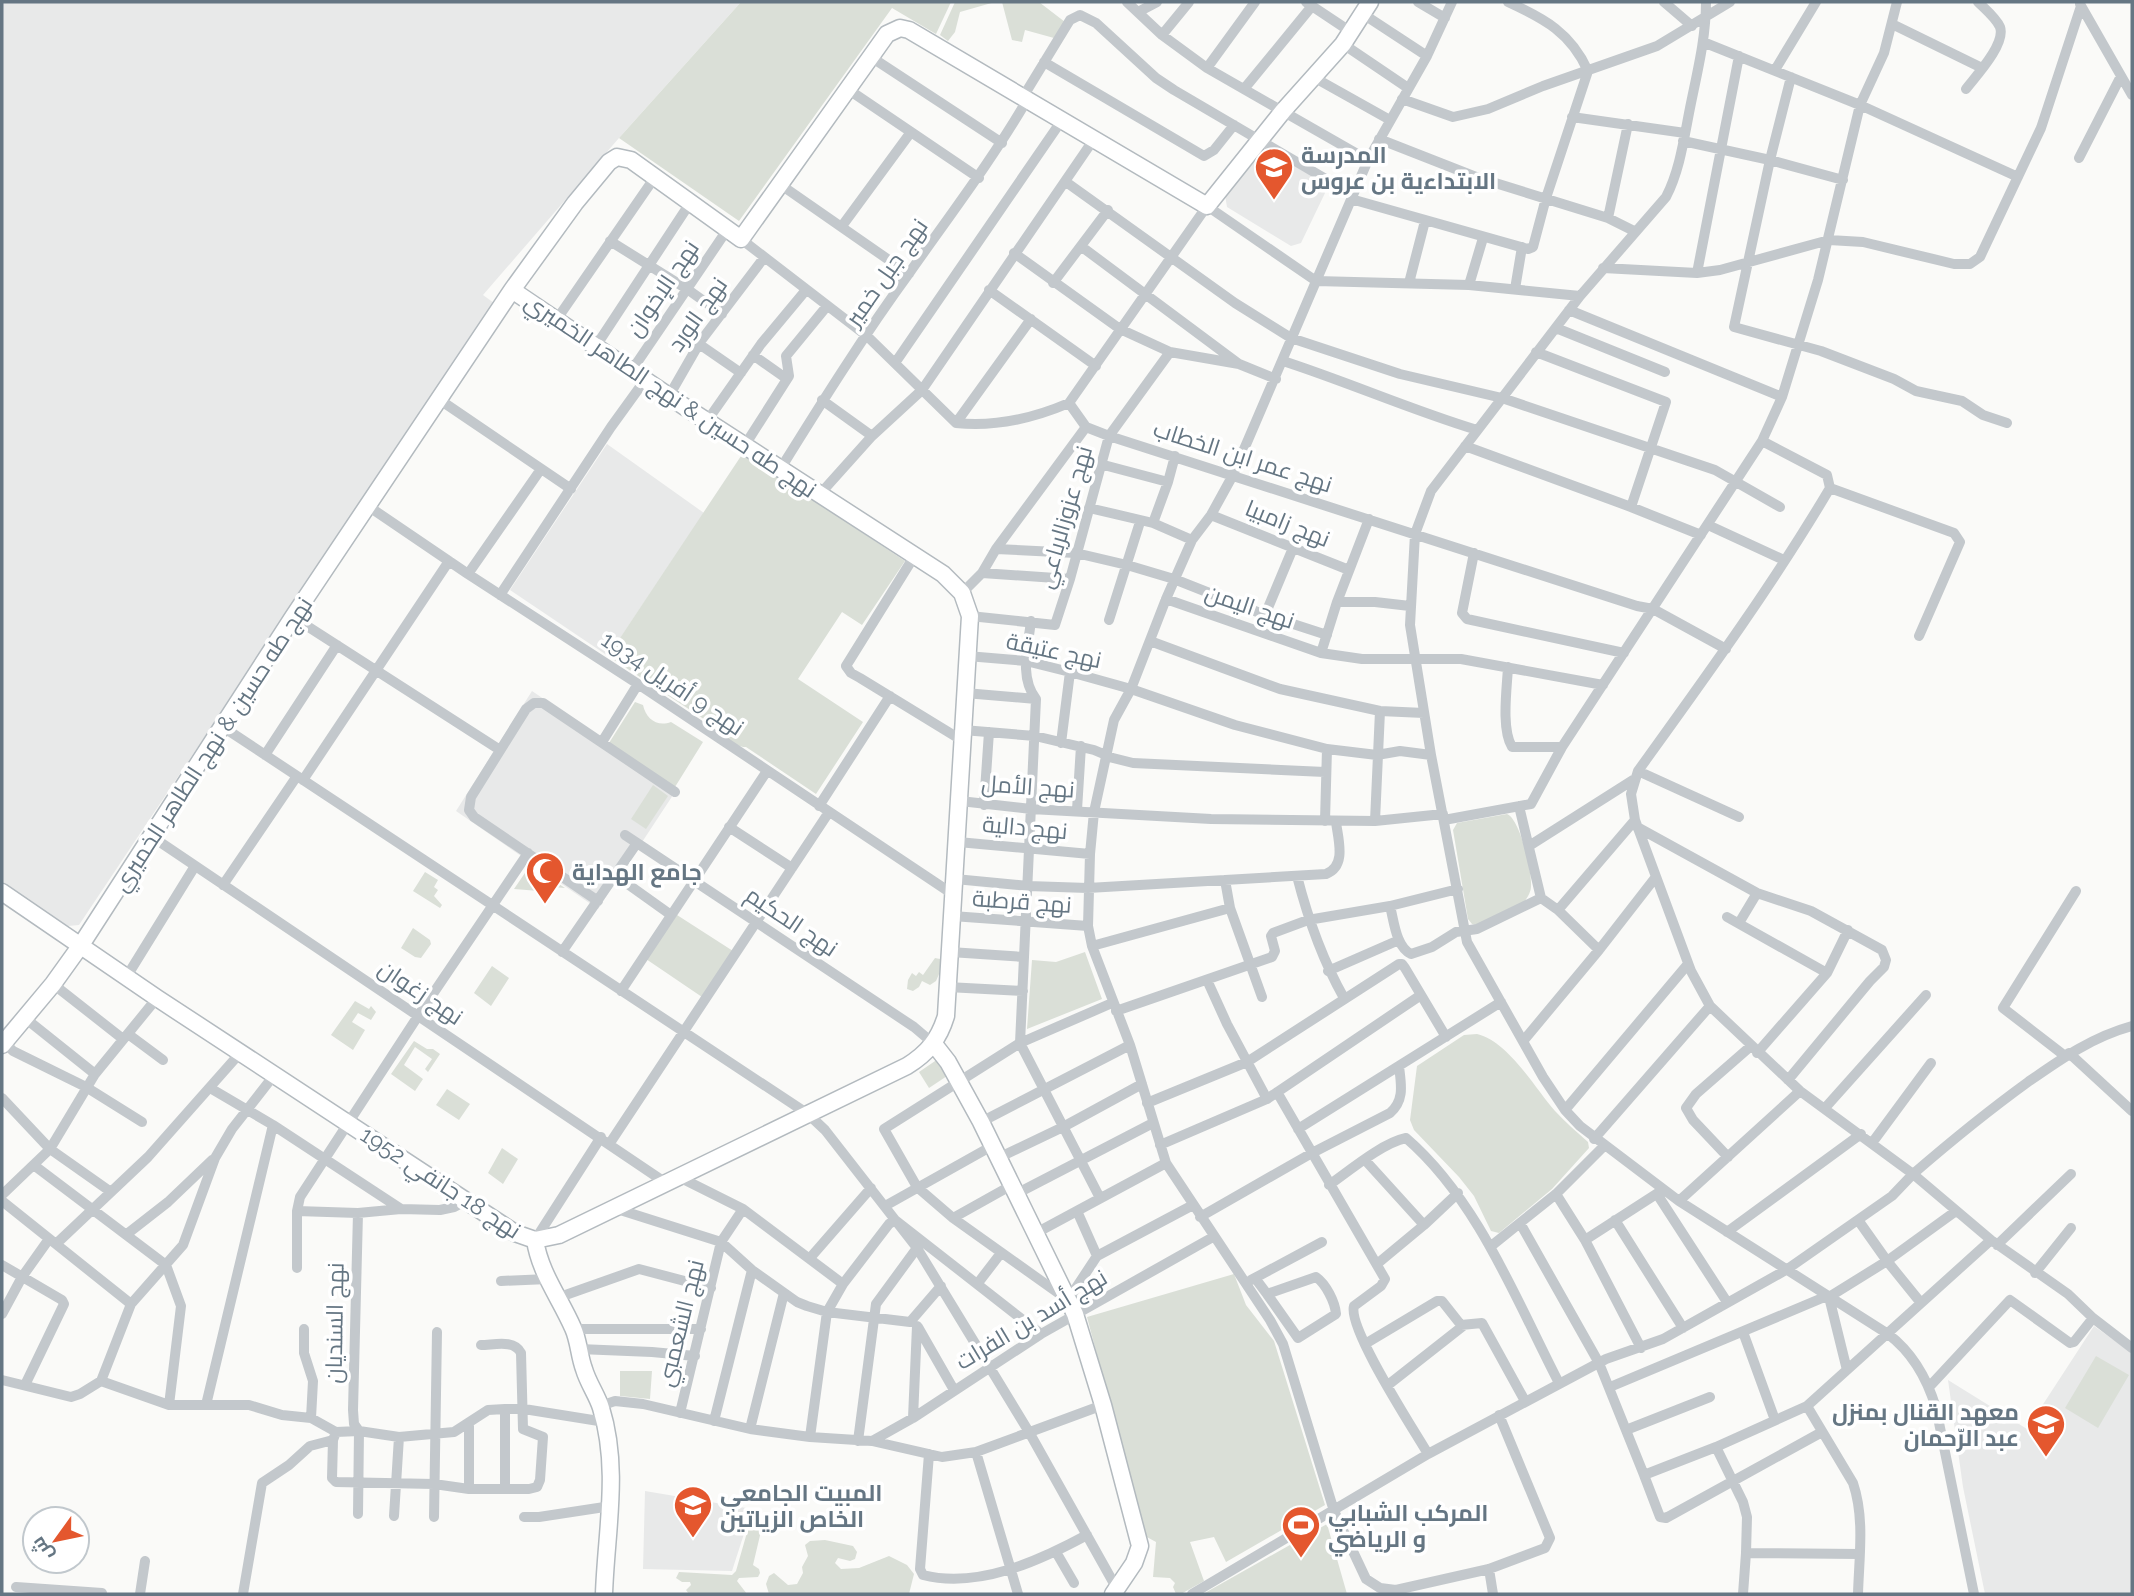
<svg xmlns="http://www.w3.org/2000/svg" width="2134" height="1596" viewBox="0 0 2134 1596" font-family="Raleway,Cairo,sans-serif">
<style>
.built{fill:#e8e9e9}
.green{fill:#dadfd7}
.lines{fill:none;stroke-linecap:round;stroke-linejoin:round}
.secondary-casing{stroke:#b3babf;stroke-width:19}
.street{stroke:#c3c8cc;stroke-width:10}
.secondary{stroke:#fff;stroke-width:16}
.labels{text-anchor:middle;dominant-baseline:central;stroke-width:7;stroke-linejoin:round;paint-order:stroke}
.poi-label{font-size:23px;font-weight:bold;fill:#657683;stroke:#fff;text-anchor:start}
.street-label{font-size:23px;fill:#657683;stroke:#fff}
</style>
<rect width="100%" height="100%" fill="#fafaf8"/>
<!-- built -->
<path class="built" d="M2 2H741L619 138 483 295 494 303 79 925 68 926 2 883Z
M1273 152 1320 181 1325 193 1301 243 1291 246 1227 207 1225 195 1262 154Z
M607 444 704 513 608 656 510 590Z
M532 691 677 789 598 909 456 811Z
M2094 1326 2132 1353V1594H1985L1963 1487 1948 1380 2027 1429Z
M645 1491 752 1509 732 1571 643 1569Z"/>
<!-- green -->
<path class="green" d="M741 2H951L936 34 892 8 739 221 619 138Z
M955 2H995L960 12 955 32 948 41 940 35Z
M1002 2H1039L1065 22 1054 38 1025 30 1022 42 1012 40Z
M743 453 905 561 862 625 842 612 798 679 863 722 816 794 746 747C738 748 723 737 719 729L608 656Z
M635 702 643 705C646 719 657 727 671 722L703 742 675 787 609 743Z
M653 785 668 796 646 829 631 819Z
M1507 814C1520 819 1532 871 1531 886 1531 892 1528 896 1525 901L1476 925 1472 924 1468 919 1453 830 1457 823Z
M529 867H533L565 888 540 886 539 891 514 889Z
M425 872 438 880 434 887 438 890 434 896 442 905 440 908 413 891Z
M677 915 733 951 702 997 646 959Z
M413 928 430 940 431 944 421 958 415 957 401 948Z
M1085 952 1102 999 1027 1029 1032 960 1056 962Z
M935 958 940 959 943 965 936 981 930 985 922 981 919 987 913 991 907 989 908 980 912 973 916 976 919 972 923 975Z
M492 966 509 978 491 1006 474 993Z
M355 1001 369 1009 371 1006 376 1012 371 1020 358 1013 352 1022 365 1030 353 1050 331 1035Z
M1477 1034C1509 1042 1534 1087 1555 1111 1565 1122 1577 1132 1588 1142L1589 1148 1552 1189 1499 1233 1491 1231 1474 1196 1459 1177 1414 1130 1410 1120 1417 1066 1464 1035Z
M414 1041 427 1049H433L440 1054 428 1072 425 1069 432 1059 415 1047 404 1065 423 1079 415 1091 391 1074Z
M938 1059 950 1074 929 1088 919 1072Z
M447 1089 470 1104 459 1120 436 1105Z
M502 1148 518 1159 503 1184 488 1173Z
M1234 1274 1246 1305 1274 1341 1325 1505 1226 1562 1214 1537 1190 1542 1204 1581 1181 1594H1176L1173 1587 1175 1583 1170 1578 1153 1577 1156 1542 1145 1536 1087 1317Z
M2096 1356 2129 1375 2098 1428 2065 1408Z
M620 1371H652L650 1399 620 1396Z
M755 1519 762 1527 753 1565 759 1569 760 1573 758 1577 739 1578 737 1581 747 1594H689L686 1590 691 1585 690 1582H682L676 1578 679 1572 732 1575 736 1571 750 1522Z
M1327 1524 1347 1594H1203Z
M825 1540 853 1546 857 1552 855 1559 850 1561 838 1558 835 1563 841 1569 859 1568 889 1556 907 1565 914 1574 909 1594H769L766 1584 769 1576 774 1573 788 1585 797 1584 803 1573 802 1567 808 1556 805 1545 810 1541Z"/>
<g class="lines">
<!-- secondary casing -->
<g class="secondary-casing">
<path id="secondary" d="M512 290 575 203 609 162 617 157 631 160 741 239 887 34 900 28 909 30 1207 206 1283 111 1343 44 1370 2
M2 892 157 998 515 1233 535 1240 559 1235 907 1066C928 1053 939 1039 946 1016L970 616 962 593 943 574 685 407 512 290 293 617 81 945 53 984 2 1045
M934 1044 948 1062 981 1122 1075 1314 1103 1405 1140 1546 1134 1563 1113 1594
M535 1240C540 1273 560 1298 573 1328 579 1341 579 1356 584 1369 588 1383 597 1395 601 1408 620 1469 606 1532 604 1594"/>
</g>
<!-- street -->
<path class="street" d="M1127 2 1162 35 1207 68 1368 160
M1306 2 1351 32
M1418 2 1445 18
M1452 2 1427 56 1368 160 1233 475 1211 515 1192 540 1166 599 1131 689 1114 720 1094 812 1090 854 1088 926 1092 946 1130 1045 1166 1163 1270 1320 1283 1344 1334 1511 1366 1579 1380 1588 1396 1590 1489 1569 1545 1548 1550 1538 1499 1415
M1664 2 1692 26
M1706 2C1706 38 1697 73 1690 108 1684 138 1680 170 1666 197L1580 296 1431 491 1415 534 1410 625 1431 755 1467 942 1543 1077 1565 1110 1580 1126 1679 1201 1888 1334C1913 1353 1927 1378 1936 1408L1974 1594
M2080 4 2132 95
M1138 12 1157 2
M1363 14 1427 56
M1892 24 1982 68
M1162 35 1189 2
M1703 42 1860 105 2018 177
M1343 44 1408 88
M871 57 1002 143
M1044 62 1204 156 1214 150 1234 125
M1207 68 1255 2
M1775 70 1816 2
M1791 77 1770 160 1734 327 1821 351 1894 379 1916 391 1962 401 1983 415 2007 423
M1315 78 1390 120
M1244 89 1312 6
M1966 89C1976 76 2006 44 2000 27 1996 18 1985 9 1978 2
M849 90 979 178
M1023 97 1070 20 1080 15 1096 23 1156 78 1174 90 1353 195
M1402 99 1453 117 1488 109 1543 86 1657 46 1730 2
M1572 117 1685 133
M1379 139 1476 177 1608 218 1634 231
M1683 141 1770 160 1843 180
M2079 158 2121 76
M1066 182 1235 303 1291 338 1400 374 1502 398 1715 470 1780 507
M781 185 909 274
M1351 199 1528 249 1533 247 1546 198 1588 71C1571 33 1545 19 1508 2
M1608 218 1628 124
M842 226 911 132
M741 239 867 336 956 423C994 427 1034 418 1069 403L1207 206 1316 281 1469 285 1580 296
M610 241 687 289 722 314
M1082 247 1239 364 1276 379
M1014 253 1120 329 1170 352 1239 364
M1603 268 1697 273 1720 270 1829 240 1863 242 1954 264H1970L1980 257 2041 128 2081 6
M1697 273 1739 56
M1053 283 1108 210
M1409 283 1425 221
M1469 285 1483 238
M1515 289 1522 247
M989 290 1096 366
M1569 310 1782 397
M557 319 655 177
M1556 328 1665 372
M699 344 741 373
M596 346 690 203
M1536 352 1666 402 1631 507
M753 355 787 379
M1283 361C1348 382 1411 410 1477 430
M895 363 1062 120
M632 370 727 230
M669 396 700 342 763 259
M440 400 571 489
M822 400 872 436
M1069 403 1086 427 1109 436 1637 606 1653 609 1726 649
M707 421 761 344 806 290
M956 423 1031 319
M745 445 789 376 786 356 827 306
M1465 446 1631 507 1701 535
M1100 464 1168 482
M781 468C822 402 864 335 910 272 950 215 992 160 1027 100
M1830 488 1954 533 1960 542 1919 636
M820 494 872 436 922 390 1094 139
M368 506 468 574 638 684 954 895
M1089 508 1153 523 1192 540
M1211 515 1349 570
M1153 523 1168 482 1175 456
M1708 525 1784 560
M996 549 1076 553 1127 565 1174 579 1265 615 1327 635
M1474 553 1462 613 1467 619 1624 653
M915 555 846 666 851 673 860 678 963 741
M982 573 1070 579
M468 574 541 469
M962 593 982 573 996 549 1086 427
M500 595 611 427 645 380
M1166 599 1321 653 1362 659H1461L1603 685
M1337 602H1375L1410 606
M1265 615 1293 548
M970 616 1055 625 1070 579 1109 436 1170 352
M293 617 500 750
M1109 620 1140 522
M1031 621C1028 647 1019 677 1036 699L1020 1043 1100 1198
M1150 641 1280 689 1380 711 1424 713
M1321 653 1337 602 1369 519
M967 656 1026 661 1070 672 1131 689 1235 725 1327 749 1377 755 1400 751 1431 755
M1508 667C1507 688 1501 729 1512 747H1562
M965 693 1036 699
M223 727 808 1114 825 1130 917 1248 1029 1432 1117 1589
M963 730 1035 736 1094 750 1113 758 1133 763 1325 772
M602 742 638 684
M1061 743 1070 672
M265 755 337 645
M1638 771 1739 817
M303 780 449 561
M960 801 1031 809 1211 819 1375 821 1443 814
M984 805 989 732
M819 806 890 696
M1519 806 1541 898
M1077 810 1081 746
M1444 820 1531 804 1562 747 1762 441 1782 397 1818 280 1860 105 1884 53 1897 2
M1325 821 1327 749
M1375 821 1380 711
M729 827 792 868
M1637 827 1757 893 1811 911 1882 950 1886 960 1884 967 1870 981 1788 1080
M625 835 914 1027 934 1044
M151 836 666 1183
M958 842 1090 854
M1529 846 1633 780
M615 875 671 915
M1297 876C1308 919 1322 959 1344 998
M955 879 1028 886 1088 888 1326 874C1347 866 1338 839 1336 822
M1225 880 1230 908 1262 997
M223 885 297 776
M598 901 474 817 469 810 471 797 526 709 534 703H543L675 792
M1390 906C1394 921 1396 947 1411 954L1432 947 1456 932 1477 929 1541 898 1558 910 1599 950
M1558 910 1635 820
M952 916 1088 926
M1727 917 1827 973
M1739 923 1757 893
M1092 946 1230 908
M562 952 637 843
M950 952 1024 957
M1328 971 1399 940
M127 976 195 866
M1207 980 1227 1024 1267 1099
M53 984 123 1039
M947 987 1023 991
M621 991 767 771
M1116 1011 1272 957 1275 951 1271 936 1273 933 1308 920 1390 906 1458 889
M25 1018 95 1074
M2132 1026C2092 1037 2061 1059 2028 1082 1988 1111 1950 1142 1913 1174L1991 1240 2068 1294 2093 1318 2132 1348
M128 1034 163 1060
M2 1040 13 1051 86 1087 142 1122
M1524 1040 1599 950 1655 878
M1757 1053 1827 973 1848 930
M2069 1053 2132 1111
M2065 1056 2003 1008 2076 891
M210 1088 273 1125
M1277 1092 1385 1279 1381 1286 1354 1306C1347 1328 1414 1430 1428 1454
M2 1098 50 1149 111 1192
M1147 1103 1247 1062 1399 964H1402L1405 968 1446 1037
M1825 1108 1926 995
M1565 1110 1688 964
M981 1122 1130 1045
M1298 1129 1501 1002
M1594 1139 1710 1006
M610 1143 829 812
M1872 1143 1931 1063
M1160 1145 1267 1099 1421 995
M1728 1157 1693 1120 1686 1108 1696 1094 1751 1046
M998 1158 1063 1127 1142 1084
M1365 1160 1424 1225
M35 1166 166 1265 181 1306 169 1405
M679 1177 743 1209
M1329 1185C1349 1171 1382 1143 1406 1138 1478 1200 1516 1300 1559 1383
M1016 1194 1153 1123
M1556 1194 1585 1240 1641 1348
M1657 1194 1727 1302
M2 1195 50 1149 95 1074 157 998
M2 1201 131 1304
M1679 1201 1800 1091
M885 1206 992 1146
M617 1209 721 1242 752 1270 797 1302 807 1306 827 1312 910 1322 941 1286
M297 1211 358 1213 401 1209 440 1210 454 1207 465 1201
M1077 1211 1097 1256 1068 1300 953 1218 917 1187 884 1129 1020 1043 1112 1003
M1200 1217 1312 1153 1390 1113C1405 1100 1401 1084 1399 1066
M953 1218 1012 1185
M1615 1220 1683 1328
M1858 1220 1887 1261 1921 1303
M1520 1223 1599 1363 1644 1475 1716 1447 1807 1406 1991 1240
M1727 1232 1861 1134
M1036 1233 1166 1163
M127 1234 168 1202 212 1160
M535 1240 601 1137
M1585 1240 1661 1191
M56 1244 148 1157 241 1052
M1997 1245 2071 1174
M1490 1247 1556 1194 1604 1146
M1097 1256 1193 1205
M810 1258 871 1188
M1377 1264 1424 1225 1458 1193
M2 1265 62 1300 64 1304 25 1385
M297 1268V1211L300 1197 418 1016 528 853
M2035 1273 2071 1228
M1255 1278 1267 1294 1316 1277C1326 1284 1335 1302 1336 1314L1298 1338 1267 1294
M1251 1280 1322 1242
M501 1281 548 1279
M978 1283 1001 1253
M557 1298 639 1269 711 1288
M2 1314 22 1277 49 1239
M918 1327 954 1390
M304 1329V1353L313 1381 311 1418
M574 1329H701
M1743 1332 1775 1420
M1365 1344 1437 1301H1442L1461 1325 1482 1323 1525 1401
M579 1349 652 1352 695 1356
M1847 1370 1829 1297 1887 1261 1956 1211
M2 1380 71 1397 80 1394 101 1381 169 1405H249L282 1415 311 1418 336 1432
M101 1381 131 1304 183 1245 215 1158 232 1129 275 1074
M1388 1385 1463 1326
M1930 1386 2010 1300 2070 1343 2074 1342 2093 1318
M1610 1387 1827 1296
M206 1405 273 1125 401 1209
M600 1406 615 1401 643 1404 750 1429 810 1437 872 1441 942 1457 976 1452 1103 1405
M1807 1406 1853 1483C1865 1518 1859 1558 1858 1594
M505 1409V1488
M680 1413 721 1242 743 1209 843 1284
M913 1418 917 1326
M714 1421 752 1270
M750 1429 784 1293
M1626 1430 1710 1397
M810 1437 827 1312 843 1284 889 1224 895 1220 1041 1334
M333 1440 332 1478 336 1482 434 1484 469 1489H529L537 1487 540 1480 543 1437 523 1429 521 1353C514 1339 494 1345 481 1345
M858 1441 876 1304 917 1248
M872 1441 913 1418 1041 1334 1213 1237
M1716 1447 1743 1502 1747 1517 1746 1553 1859 1554
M976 1452 1018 1594
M929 1454 920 1569 923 1575C978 1589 1039 1561 1087 1535
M1644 1475 1660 1517 1666 1518 1822 1432
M469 1489V1423
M358 1514 359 1431 354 1424 353 1410 358 1213
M394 1516 399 1437
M434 1517 437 1332
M524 1517H539L611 1506
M1056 1552 1074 1583
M1489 1569 1493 1594
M16 1587 102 1593
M140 1594 145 1561
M243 1594 262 1483 289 1465 310 1446 333 1440 336 1432 359 1431 399 1437 454 1432 488 1410 505 1409H524L605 1422
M1192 1594 1428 1454 1606 1359 1663 1339 1786 1270 1892 1196 1913 1174 1800 1091 1710 1006 1691 971 1635 820 1631 794 1638 771C1705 678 1772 586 1830 488L1827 475 1762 441
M1743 1594 1746 1553"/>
<!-- secondary -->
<use href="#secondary" class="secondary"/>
</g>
<!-- icons -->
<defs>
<g id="school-pin" transform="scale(2.0125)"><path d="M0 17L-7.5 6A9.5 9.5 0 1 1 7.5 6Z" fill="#e4572e" stroke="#fff"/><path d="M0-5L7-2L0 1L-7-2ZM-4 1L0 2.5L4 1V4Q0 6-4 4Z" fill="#fff"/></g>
<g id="mosque-pin" transform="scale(2.0125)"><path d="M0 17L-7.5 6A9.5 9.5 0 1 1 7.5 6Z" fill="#e4572e" stroke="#fff"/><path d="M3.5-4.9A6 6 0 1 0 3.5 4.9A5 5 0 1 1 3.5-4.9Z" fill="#fff"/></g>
<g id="university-pin" transform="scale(2.0125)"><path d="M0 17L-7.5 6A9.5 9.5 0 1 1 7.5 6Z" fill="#e4572e" stroke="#fff"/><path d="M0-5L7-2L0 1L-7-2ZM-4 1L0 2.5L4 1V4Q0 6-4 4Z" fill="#fff"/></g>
<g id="stadium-pin" transform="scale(2.0125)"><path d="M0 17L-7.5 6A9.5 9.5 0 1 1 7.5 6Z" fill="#e4572e" stroke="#fff"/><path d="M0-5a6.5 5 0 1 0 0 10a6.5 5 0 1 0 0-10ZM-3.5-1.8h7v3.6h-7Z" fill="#fff"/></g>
</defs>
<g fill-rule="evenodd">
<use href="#school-pin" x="1274" y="167"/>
<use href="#mosque-pin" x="545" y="871"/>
<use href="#school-pin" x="2046" y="1424"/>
<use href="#university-pin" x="693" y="1505"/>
<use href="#stadium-pin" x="1301" y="1525"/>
</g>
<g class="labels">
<!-- poi labels -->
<g class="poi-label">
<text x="1301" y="154">المدرسة<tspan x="1301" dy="26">الابتداءية بن عروس</tspan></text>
<text x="572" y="871">جامع الهداية</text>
<text x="2019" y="1411" text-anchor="end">معهد القنال بمنزل<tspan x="2019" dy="26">عبد الرّحمان</tspan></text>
<text x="720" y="1492">المبيت الجامعي<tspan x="720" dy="26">الخاص الزياتين</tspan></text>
<text x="1328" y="1512">المركب الشبابي<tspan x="1328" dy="26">و الرياضي</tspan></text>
</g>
<!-- street labels -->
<g class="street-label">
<text transform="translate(886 272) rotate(-55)">نهج جبل خمير</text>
<text transform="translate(662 288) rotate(-56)">نهج الإخوان</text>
<text transform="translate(697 314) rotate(-55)">نهج الورد</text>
<text transform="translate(671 395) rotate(34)">نهج طه حسين &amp; نهج الطاهر الخميري</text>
<text transform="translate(1243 456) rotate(18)">نهج عمر ابن الخطاب</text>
<text transform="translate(1064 517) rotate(-74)">نهج عزوزالرباعي</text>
<text transform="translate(1288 523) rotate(22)">نهج زامبيا</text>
<text transform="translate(1250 606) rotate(19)">نهج اليمن</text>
<text transform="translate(1054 650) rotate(12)">نهج عتيقة</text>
<text transform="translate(673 683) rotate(34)">نهج 9 أفريل 1934</text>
<text transform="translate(212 744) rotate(-57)">نهج طه حسين &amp; نهج الطاهر الخميري</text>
<text transform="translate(1028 786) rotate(4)">نهج الأمل</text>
<text transform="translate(1025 827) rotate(5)">نهج دالية</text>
<text transform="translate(1022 901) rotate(4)">نهج قرطبة</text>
<text transform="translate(792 921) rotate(34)">نهج الحكيم</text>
<text transform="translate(421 992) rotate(34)">نهج زغوان</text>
<text transform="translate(441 1182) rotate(33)">نهج 18 جانفي 1952</text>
<text transform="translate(1031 1319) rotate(-31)">نهج أسد بن الفرات</text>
<text transform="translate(334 1323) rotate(-89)">نهج السنديان</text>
<text transform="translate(680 1323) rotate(-76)">نهج الشعمبي</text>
</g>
</g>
<!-- border -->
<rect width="2134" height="1596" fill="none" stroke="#657683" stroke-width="7"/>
<!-- north arrow -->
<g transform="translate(56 1540) rotate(237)"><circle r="33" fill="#ffffff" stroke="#c1c8cd" stroke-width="2"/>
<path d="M0-5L12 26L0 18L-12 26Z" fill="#e4572e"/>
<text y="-10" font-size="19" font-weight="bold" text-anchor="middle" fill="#657683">ش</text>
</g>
</svg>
